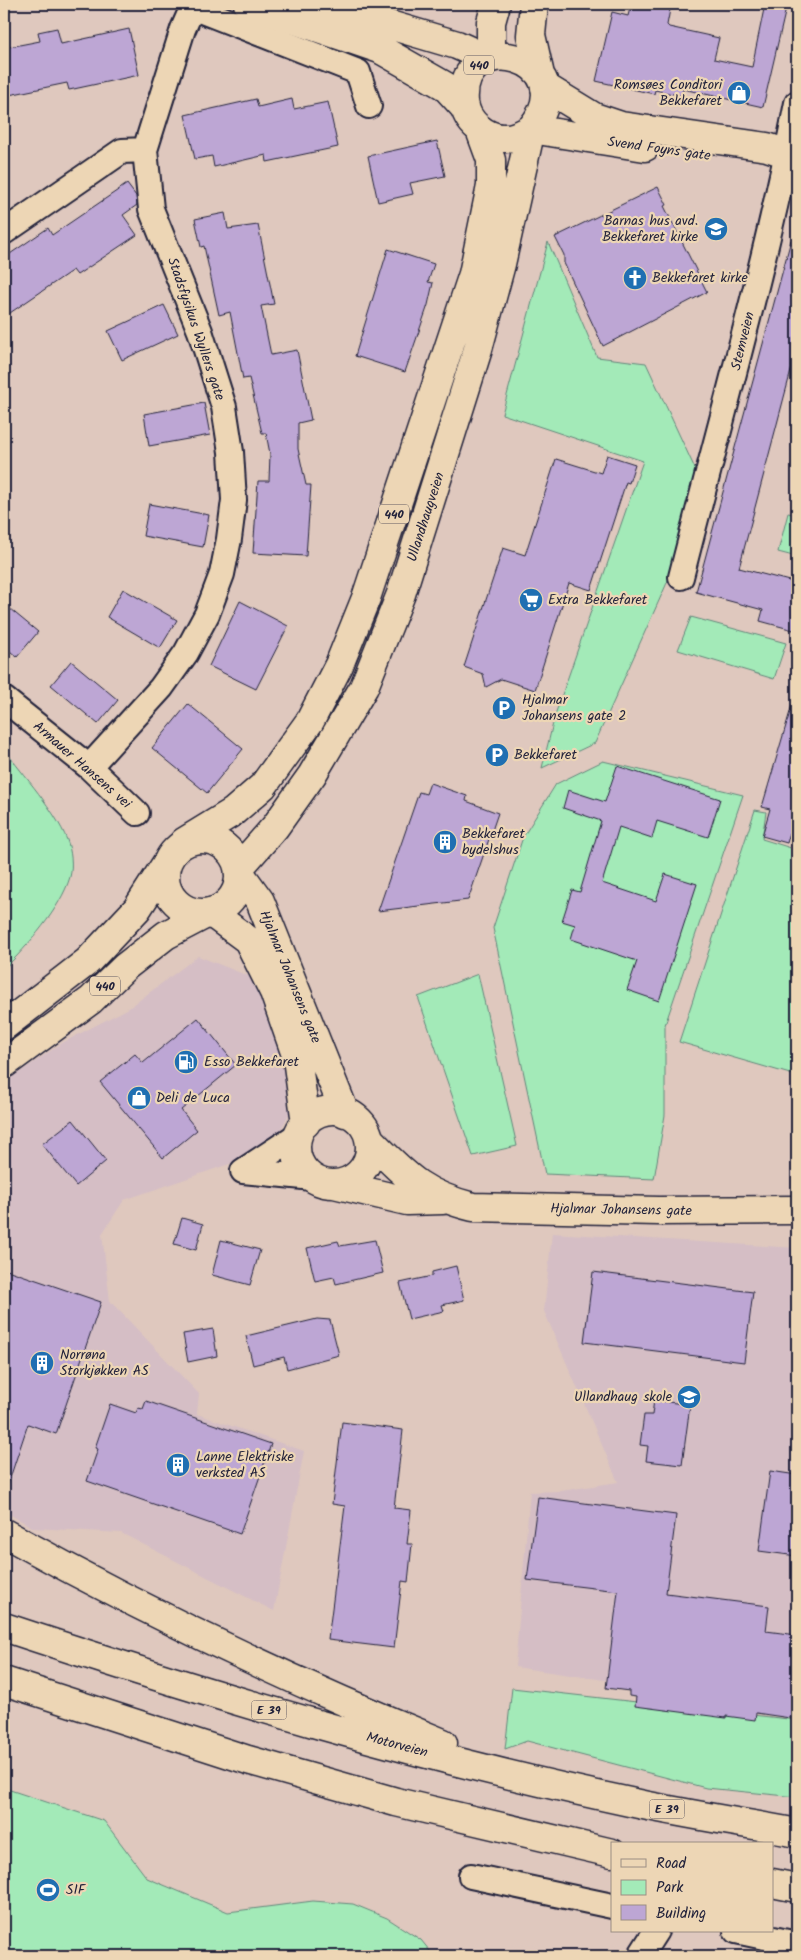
<svg xmlns="http://www.w3.org/2000/svg" width="801" height="1960" viewBox="0 0 801 1960" font-family="Kalam,sans-serif">
<style>
.built{fill:#d5bec5}
.green{fill:#a3eab8;stroke:#62867a}
.building{fill:#bda6d4;stroke:#22223b}
.lines{fill:none;stroke-linecap:round;stroke-linejoin:round}
.minor-casing{stroke:#22223b;stroke-width:28}
.tertiary-casing{stroke:#22223b;stroke-width:31}
.primary-casing{stroke:#22223b;stroke-width:31}
.motorway-casing{stroke:#22223b;stroke-width:31}
.minor{stroke:#edd6b5;stroke-width:24}
.tertiary{stroke:#edd6b5;stroke-width:28}
.primary{stroke:#edd6b5;stroke-width:28}
.motorway{stroke:#edd6b5;stroke-width:28}
.labels{text-anchor:middle;dominant-baseline:central;stroke-width:4.5;stroke-linejoin:round;paint-order:stroke}
.shield{fill:#edd6b5;stroke:#5f5860;stroke-width:1}
.shield-label{font-size:12px;font-weight:bold;fill:#22223b}
.poi-label{font-size:14px;fill:#22223b;stroke:#edd6b5;text-anchor:start}
.street-label{font-size:14px;fill:#22223b;stroke:#edd6b5}
</style>
<rect width="100%" height="100%" fill="#dfc8be"/>
<filter id="ink" filterUnits="userSpaceOnUse"><feTurbulence type="fractalNoise" baseFrequency=".02" numOctaves="2"/><feDisplacementMap in="SourceGraphic" scale="10" xChannelSelector="R" yChannelSelector="G"/><feConvolveMatrix kernelMatrix="1 2 1 2 8 2 1 2 1" color-interpolation-filters="sRGB"/></filter>
<g filter="url(#ink)">
<!-- built -->
<path class="built" d="M198 956 256 979 288 1068 292 1108 270 1150 124 1200 102 1234 110 1301 199 1394 197 1414 304 1451 274 1611 121 1533 34 1528 4 1511V1083L62 1043 129 1008Z
M552 1233 797 1248V1708L515 1667 530 1492 561 1491 618 1482 544 1311Z"/>
<!-- green -->
<path class="green" d="M548 242 597 357 646 363 697 473 675 565 595 743 542 768 555 715 643 461 502 414Z
M788 513 797 515V557L778 552Z
M691 617 786 643 774 679 678 650Z
M4 749C23 775 56 811 67 840 71 850 73 866 70 877 61 908 27 947 4 969Z
M603 761 743 795 665 1025V1115L654 1179 545 1174 493 928 523 837 556 784Z
M755 810 766 812 762 839 791 848 797 835V1076L679 1042Z
M478 974 517 1146 473 1156 418 997Z
M512 1688 797 1720V1797L706 1788 527 1741 505 1749Z
M4 1788 104 1821 147 1878 228 1912 313 1901 353 1904 387 1918 421 1940 434 1956H4Z"/>
<!-- building -->
<path class="building" d="M631 4H671L667 25 669 27 719 38 714 59 752 67 765 4H787L763 107 683 89 682 96 655 90 654 94 596 81 612 12 628 16Z
M57 28 61 44 129 29 139 75 69 90 67 83 4 96V48L40 41 38 32Z
M256 99 258 107 292 99 294 109 328 102 338 147 267 162 266 155 214 167 212 156 195 159 185 115Z
M437 141 445 176 410 183 413 194 378 202 368 156Z
M127 184 136 196 137 205 123 215 137 235 77 275 73 270 4 317V258L48 228 52 235Z
M658 187 667 205 664 206 707 292 603 346 564 263V255L555 237Z
M225 213 228 229 258 225 274 304 261 306 271 355 297 350 311 420 298 423V449L306 485H311L306 556 253 553 258 481H269L270 454 266 433H262L249 378 243 379 230 312 219 315 204 246 201 247 195 219Z
M791 240 797 241V348L739 568 797 583V631L760 621 763 610 696 592Z
M388 249 434 264 428 282 433 283 428 305 405 372 355 356Z
M164 305 178 334 122 360 108 331Z
M204 403 210 435 149 446 144 414Z
M607 455 635 464 629 483 626 482 591 590 569 583 535 690 501 679 486 687 483 674 464 667 503 548 525 555 556 459 601 473Z
M149 504 209 515 203 547 143 536Z
M123 589 177 620 160 648 107 617Z
M240 601 288 626 256 689 209 666Z
M4 604 38 632 17 657 4 646Z
M71 661 118 700 98 724 51 685Z
M188 704 243 749 207 793 152 748Z
M792 705H797V807L787 843 762 836 770 809 762 807Z
M617 766 720 799 708 837 657 821 652 838 619 827 602 883 656 901 665 874 697 884 659 1001 627 990 637 961 571 939 575 925 562 921 572 890 580 892 601 821 563 808 568 790 605 802Z
M430 783 467 796 466 801 498 813 468 900 378 911 419 792 426 794Z
M198 1018 236 1065 181 1110 197 1130 163 1158 100 1082 135 1054 143 1063Z
M73 1120 106 1161 76 1186 42 1144Z
M182 1218 203 1224 196 1250 174 1244Z
M221 1240 260 1250 250 1285 212 1275Z
M375 1240 383 1273 336 1284 334 1277 315 1281 307 1248 338 1241 340 1246Z
M456 1266 464 1300 442 1305 444 1311 409 1319 400 1283 432 1276V1272Z
M4 1269 101 1302 56 1434 28 1424 7 1487H4Z
M593 1272 753 1292 744 1362 584 1342Z
M317 1319 330 1320 339 1355 287 1369 284 1357 253 1365 246 1336Z
M213 1329 217 1356 188 1362 183 1334Z
M654 1400 690 1405 682 1465 646 1461 648 1446 640 1445 644 1415H652Z
M146 1401 271 1444 240 1534 87 1481 98 1449 95 1448 110 1404 136 1413 138 1408 143 1409Z
M342 1422 403 1430 394 1508 411 1510 407 1544H412L408 1582 402 1581 394 1648 328 1640 345 1506 332 1504Z
M770 1471 797 1475V1556L759 1551Z
M538 1497 676 1515 666 1593 769 1606 766 1631 797 1635V1719L756 1713 755 1720 726 1716V1718L635 1706 636 1697 629 1696V1691L606 1688 618 1591 527 1580Z"/>
<g class="lines">
<!-- minor casing -->
<g class="minor-casing">
<path id="minor" d="M192 7 358 72 369 106
M4 232 122 151 145 150
M681 577C721 419 766 263 797 103
M4 699 89 767 137 813
M89 767 161 688 186 653 207 614 222 574 229 539 234 500 231 452 224 407 200 331 151 209 145 150 183 29 194 4
M243 1171 313 1178
M243 1171 299 1134
M471 1876 612 1906
M736 1931 797 1944
M640 1956 656 1931"/>
</g>
<!-- tertiary casing -->
<g class="tertiary-casing">
<path id="tertiary" d="M248 4 380 49 445 86 465 108
M319 4 457 45 488 59
M545 87 594 117 621 126 767 147 797 157
M531 129 645 147
M239 872 260 901 345 1113
M210 912 248 940 274 992 297 1058 306 1123
M296 1147a37 37 0 1 1 74 0a37 37 0 1 1-74 0Z
M369 1139C406 1176 421 1194 473 1207L659 1211 797 1210
M334 1184 407 1201 443 1200"/>
</g>
<!-- primary casing -->
<g class="primary-casing">
<path id="primary" d="M534 4 531 35 540 75
M491 57V22L496 4
M165 876a37 37 0 1 1 74 0a37 37 0 1 1-74 0Z
M184 842 233 812 263 786 310 721 339 665 366 598 473 274 491 186V160L480 130
M239 868 275 827 312 775 364 687 401 594 478 349 501 264 531 129C589 57 458 23 464 102 466 122 486 139 506 138 516 138 523 133 531 129
M4 1026 88 961 137 909 166 864
M4 1064 91 1000 125 967 166 935 208 913"/>
</g>
<!-- motorway casing -->
<g class="motorway-casing">
<path id="motorway" d="M4 1533C146 1612 292 1682 443 1743
M4 1627C212 1696 424 1759 639 1804 691 1815 745 1823 797 1833
M4 1681 248 1760 396 1802 612 1853
M772 1883 797 1888"/>
</g>
<!-- minor -->
<use href="#minor" class="minor"/>
<!-- tertiary -->
<use href="#tertiary" class="tertiary"/>
<!-- primary -->
<use href="#primary" class="primary"/>
<!-- motorway -->
<use href="#motorway" class="motorway"/>
</g>
</g>
<!-- icons -->
<defs>
<g id="shop-disc" transform="scale(1.25)"><circle r="9.5" fill="#1f6fb2" stroke="#edd6b5"/><path d="M-5-2.5h2.3a2.7 3.5 0 0 1 5.4 0H5L5.5 6h-11ZM-1.5-2.5h3a1.5 2.3 0 0 0-3 0Z" fill="#fff"/></g>
<g id="school-disc" transform="scale(1.25)"><circle r="9.5" fill="#1f6fb2" stroke="#edd6b5"/><path d="M0-5L7-2L0 1L-7-2ZM-4 1L0 2.5L4 1V4Q0 6-4 4Z" fill="#fff"/></g>
<g id="church-disc" transform="scale(1.25)"><circle r="9.5" fill="#1f6fb2" stroke="#edd6b5"/><path d="M-1.2-6h2.4v3.5h3.3v2.4h-3.3V6h-2.4V-.1h-3.3v-2.4h3.3Z" fill="#fff"/></g>
<g id="supermarket-disc" transform="scale(1.25)"><circle r="9.5" fill="#1f6fb2" stroke="#edd6b5"/><path d="M-6-5.5h2.5l.6 2H6L4.5 2H-2.5L-4.4-4H-6ZM-1.5 3.2a1.3 1.3 0 1 0 .1 0ZM3 3.2a1.3 1.3 0 1 0 .1 0Z" fill="#fff"/></g>
<g id="parking-disc" transform="scale(1.25)"><circle r="9.5" fill="#1f6fb2" stroke="#edd6b5"/><path d="M-3.5-5.5H1a3.5 3.5 0 0 1 0 7H-1V5.5H-3.5ZM-1-3.4V-.6H.8a1.4 1.4 0 0 0 0-2.8Z" fill="#fff"/></g>
<g id="building-disc" transform="scale(1.25)"><circle r="9.5" fill="#1f6fb2" stroke="#edd6b5"/><path d="M-4-6H4V6H1V3H-1V6H-4ZM-2.5-4.3h1.7v1.8h-1.7ZM.8-4.3h1.7v1.8H.8ZM-2.5-1h1.7V.8h-1.7ZM.8-1h1.7V.8H.8Z" fill="#fff"/></g>
<g id="fuel-disc" transform="scale(1.25)"><circle r="9.5" fill="#1f6fb2" stroke="#edd6b5"/><path d="M-5.5-6h7V0h2V4h1.3V-2.5L3-4.5l.8-.8L6-3V5H2.5V1h-1V6h-7ZM-4.2-4.7v3.2H.2V-4.7Z" fill="#fff"/></g>
<g id="stadium-disc" transform="scale(1.25)"><circle r="9.5" fill="#1f6fb2" stroke="#edd6b5"/><path d="M0-5a6.5 5 0 1 0 0 10a6.5 5 0 1 0 0-10ZM-3.5-1.8h7v3.6h-7Z" fill="#fff"/></g>
</defs>
<g fill-rule="evenodd">
<use href="#shop-disc" x="739" y="93"/>
<use href="#school-disc" x="716" y="229"/>
<use href="#church-disc" x="635" y="278"/>
<use href="#supermarket-disc" x="531" y="600"/>
<use href="#parking-disc" x="504" y="708"/>
<use href="#parking-disc" x="497" y="755"/>
<use href="#building-disc" x="445" y="842"/>
<use href="#fuel-disc" x="186" y="1062"/>
<use href="#shop-disc" x="139" y="1098"/>
<use href="#building-disc" x="42" y="1363"/>
<use href="#school-disc" x="689" y="1397"/>
<use href="#building-disc" x="178" y="1465"/>
<use href="#stadium-disc" x="48" y="1890"/>
</g>
<g class="labels">
<!-- shield labels -->
<g class="shield">
<rect x="464" y="55.5" width="30" height="19" rx="4"/>
<rect x="379" y="504.5" width="30" height="19" rx="4"/>
<rect x="90" y="976.5" width="30" height="19" rx="4"/>
<rect x="251.5" y="1700.5" width="35" height="19" rx="4"/>
<rect x="649.5" y="1799.5" width="35" height="19" rx="4"/>
</g>
<g class="shield-label">
<text x="479" y="65">440</text>
<text x="394" y="514">440</text>
<text x="105" y="986">440</text>
<text x="269" y="1710">E 39</text>
<text x="667" y="1809">E 39</text>
</g>
<!-- poi labels -->
<g class="poi-label">
<text x="722" y="85" text-anchor="end">Romsøes Conditori<tspan x="722" dy="16">Bekkefaret</tspan></text>
<text x="698" y="221" text-anchor="end">Barnas hus avd.<tspan x="698" dy="16">Bekkefaret kirke</tspan></text>
<text x="652" y="278">Bekkefaret kirke</text>
<text x="548" y="600">Extra Bekkefaret</text>
<text x="522" y="700">Hjalmar<tspan x="522" dy="16">Johansens gate 2</tspan></text>
<text x="514" y="755">Bekkefaret</text>
<text x="462" y="834">Bekkefaret<tspan x="462" dy="16">bydelshus</tspan></text>
<text x="204" y="1062">Esso Bekkefaret</text>
<text x="156" y="1098">Deli de Luca</text>
<text x="60" y="1355">Norrøna<tspan x="60" dy="16">Storkjøkken AS</tspan></text>
<text x="672" y="1397" text-anchor="end">Ullandhaug skole</text>
<text x="196" y="1457">Lanne Elektriske<tspan x="196" dy="16">verksted AS</tspan></text>
<text x="66" y="1890">SIF</text>
</g>
<!-- street labels -->
<g class="street-label">
<text transform="translate(659 149) rotate(8)">Svend Foyns gate</text>
<text transform="translate(196 329) rotate(71)">Stadsfysikus Wyllers gate</text>
<text transform="translate(743 341) rotate(-76)">Stemveien</text>
<text transform="translate(426 517) rotate(-72)">Ullandhaugveien</text>
<text transform="translate(82 765) rotate(41)">Armauer Hansens vei</text>
<text transform="translate(290 977) rotate(68)">Hjalmar Johansens gate</text>
<text transform="translate(621 1210) rotate(1)">Hjalmar Johansens gate</text>
<text transform="translate(397 1745) rotate(15)">Motorveien</text>
</g>
</g>
<!-- margin -->
<rect width="801" height="1960" fill="none" stroke="#edd6b5" stroke-width="20"/>
<rect x="10" y="10" width="781" height="1940" fill="none" stroke="#22223b" stroke-width="2" filter="url(#ink)"/>
<!-- legend -->
<rect x="611" y="1842" width="162" height="90" fill="#edd6b5" stroke="#9c8e84"/>
<rect x="621" y="1859" width="25" height="8" fill="#edd6b5" stroke="#9c8e84"/>
<text x="656" y="1868" font-size="15" fill="#22223b">Road</text>
<rect x="621" y="1880" width="25" height="15" fill="#a3eab8" stroke="#9c8e84"/>
<text x="656" y="1892" font-size="15" fill="#22223b">Park</text>
<rect x="621" y="1905" width="25" height="15" fill="#bda6d4" stroke="#9c8e84"/>
<text x="656" y="1918" font-size="15" fill="#22223b">Building</text>
</svg>
